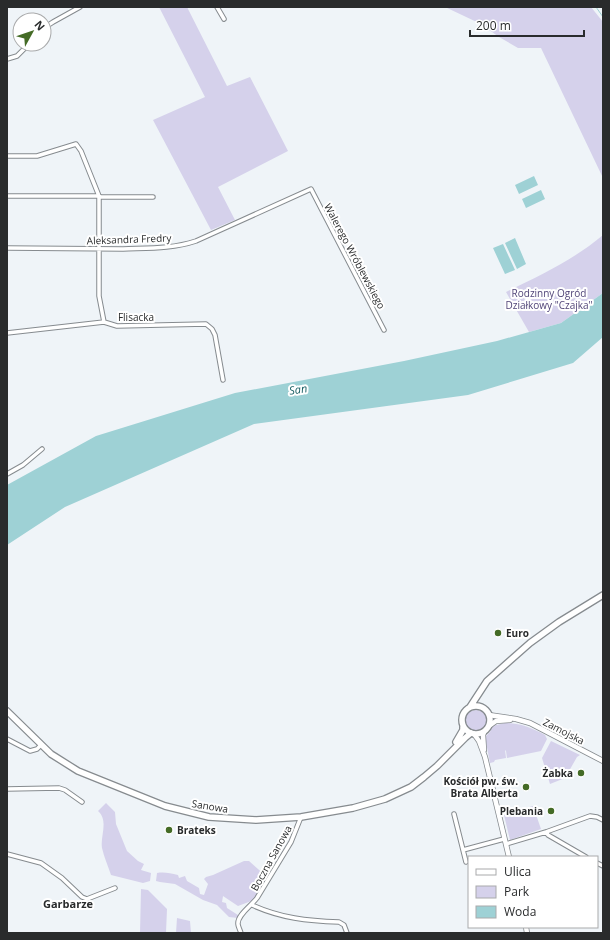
<svg xmlns="http://www.w3.org/2000/svg" width="610" height="940" viewBox="0 0 610 940" font-family="'Open Sans',sans-serif">
<style>
.green{fill:#d5d1eb}
.water{fill:#9ed1d5}
.lines{fill:none;stroke-linecap:round;stroke-linejoin:round}
.stream{stroke:#9ed1d5;stroke-width:1}
.minor-casing{stroke:#868b8f;stroke-width:5.5}
.tertiary-casing{stroke:#868b8f;stroke-width:6}
.secondary-casing{stroke:#868b8f;stroke-width:8}
.minor{stroke:#fff;stroke-width:3.5}
.tertiary{stroke:#fff;stroke-width:4.5}
.secondary{stroke:#fff;stroke-width:5.5}
.poi-dot{fill:#446b26;stroke:#fff;stroke-width:1.5}
.labels{text-anchor:middle;dominant-baseline:central;stroke-width:4;stroke-linejoin:round;paint-order:stroke}
.street-label{font-size:10px;fill:#292b2c;stroke:#fff}
.park-label{font-size:10px;fill:#514578;stroke:#fff}
.poi-label{font-size:10px;font-weight:bold;fill:#292b2c;stroke:#fff;text-anchor:end}
.water-label{font-size:11px;font-style:italic;fill:#1b6065;stroke:#fff}
.neighbourhood-label{font-size:11px;font-weight:bold;fill:#292b2c;stroke:#fff}
</style>
<rect width="100%" height="100%" fill="#eff4f8"/>
<!-- green -->
<path class="green" d="M159 7H187L227 86 250 77 288 151 218 187 235 220 211 230 153 120 205 97Z
M445 7H591L603 22V178L541 48H518L499 37 481 24Z
M603 235V293L561 323 529 332 506 292C539 276 575 259 603 235Z
M465 721a11 11 0 1 1 22 0a11 11 0 1 1-22 0Z
M505 723C520 723 532 728 545 735L547 739 541 751 507 758 506 751 505 750 506 758 495 760 494 762 490 763 485 737 490 732 492 726Z
M551 741 580 755 577 757 565 778 550 784 542 758Z
M106 803 115 812 116 824 127 851 138 861 144 864 141 870 151 873 150 881 143 883 111 875C108 866 104 857 102 848 100 836 109 821 98 811Z
M533 806 541 829 510 840 504 815Z
M244 861H249L267 877 254 900 238 906 223 896 222 902 226 903 227 908 238 915V918L229 917 217 905 203 900 175 884 160 882 156 881 157 873C164 872 170 873 178 875L179 878 185 876 187 881 199 888 200 894 204 895 208 884 204 879 206 877 213 875Z
M141 889 148 890 167 909 166 933H140Z
M177 918 190 921 191 933H176Z"/>
<!-- water -->
<path class="water" d="M534 176 538 185 519 194 515 185Z
M541 190 545 199 526 208 522 199Z
M515 238 526 264 517 269 505 243Z
M503 244 515 270 505 274 493 248Z
M603 293V337L573 363 468 395 254 424 65 507 7 545V485L96 436 235 393 404 361 497 341 561 323Z"/>
<g class="lines">
<!-- stream -->
<path class="stream" d="M596 7 603 17"/>
<!-- minor casing -->
<g class="minor-casing">
<path id="minor" d="M217 7 224 19
M44 28 53 22 80 7
M7 59 17 56 29 44
M7 156H37L76 144 81 151 99 196V296L104 322
M7 196H99L101 197H153
M7 248C46 248 84 249 123 249 148 248 172 249 196 241L311 189 384 330
M7 333 104 322 117 326 206 324 212 329 215 335 223 380
M7 474 23 465 42 449
M7 739 30 751 37 749 41 745
M7 789 59 788 65 790 82 802
M454 814 466 862
M546 832 548 835 586 857
M506 844 546 832 590 816 597 817 603 820
M463 850 504 839
M7 854 41 863 62 878 82 897 87 899 115 888
M597 863 603 866
M252 905C281 918 307 921 339 922L344 925 347 933
M241 933C240 930 238 926 238 924 237 915 252 905 257 898L291 842 301 817"/>
</g>
<!-- tertiary casing -->
<g class="tertiary-casing">
<path id="tertiary" d="M489 715 516 719 530 723 603 761
M489 726 496 721 510 720
M474 734 479 741 485 757 509 857
M484 750 483 735 484 732
M526 927 527 933"/>
</g>
<!-- secondary casing -->
<g class="secondary-casing">
<path id="secondary" d="M462 720a14 14 0 1 1 28 0a14 14 0 1 1-28 0Z
M470 707 487 681 530 643 559 622 603 595
M7 711 51 754 78 771 165 806 209 817 256 820 301 817 353 808 385 799 411 787 424 777 437 766 465 738 471 733
M456 742 463 730V727"/>
</g>
<!-- minor -->
<use href="#minor" class="minor"/>
<!-- tertiary -->
<use href="#tertiary" class="tertiary"/>
<!-- secondary -->
<use href="#secondary" class="secondary"/>
</g>
<!-- markers -->
<g class="poi-dot">
<circle cx="498" cy="633" r="4"/>
<circle cx="581" cy="773" r="4"/>
<circle cx="526" cy="787" r="4"/>
<circle cx="551" cy="811" r="4"/>
<circle cx="169" cy="830" r="4"/>
</g>
<g class="labels">
<!-- street labels -->
<g class="street-label">
<text transform="translate(129 239) rotate(-2)">Aleksandra Fredry</text>
<text transform="translate(355 256) rotate(62)">Walerego Wróblewskiego</text>
<text x="136" y="317">Flisacka</text>
<text transform="translate(564 731) rotate(27)">Zamojska</text>
<text transform="translate(210 806) rotate(9)">Sanowa</text>
<text transform="translate(271 858) rotate(-61)">Boczna Sanowa</text>
</g>
<!-- park labels -->
<g class="park-label">
<text x="549" y="293">Rodzinny Ogród<tspan x="549" dy="12">Działkowy "Czajka"</tspan></text>
</g>
<!-- poi labels -->
<g class="poi-label">
<text x="506" y="633" text-anchor="start">Euro</text>
<text x="573" y="773">Żabka</text>
<text x="518" y="781">Kościół pw. św.<tspan x="518" dy="12">Brata Alberta</tspan></text>
<text x="543" y="811">Plebania</text>
<text x="177" y="830" text-anchor="start">Brateks</text>
</g>
<!-- water labels -->
<g class="water-label">
<text transform="translate(298 389) rotate(-9)">San</text>
</g>
<!-- neighbourhood labels -->
<g class="neighbourhood-label">
<text x="68" y="903">Garbarze</text>
</g>
</g>
<!-- border -->
<rect width="610" height="940" fill="none" stroke="#292b2c" stroke-width="16"/>
<!-- legend -->
<rect x="468" y="856" width="130" height="72" fill="#ffffff" stroke="#a9aaab"/>
<rect x="476" y="869" width="20" height="6" fill="#ffffff" stroke="#a9aaab"/>
<text x="504" y="876" font-size="12" fill="#292b2c">Ulica</text>
<rect x="476" y="886" width="20" height="12" fill="#d5d1eb" stroke="#a9aaab"/>
<text x="504" y="896" font-size="12" fill="#292b2c">Park</text>
<rect x="476" y="906" width="20" height="12" fill="#9ed1d5" stroke="#a9aaab"/>
<text x="504" y="916" font-size="12" fill="#292b2c">Woda</text>
<!-- north arrow -->
<g transform="translate(32 32) rotate(50)"><circle r="19" fill="#ffffff" stroke="#a9aaab"/>
<path d="M0-3L7 15L0 10L-7 15Z" fill="#446b26"/>
<text y="-6" font-size="11" font-weight="bold" text-anchor="middle" fill="#292b2c">N</text>
</g>
<!-- scale -->
<path d="M470 30v6h114v-6" fill="none" stroke="#292b2c" stroke-width="2"/>
<text x="476" y="30" font-size="12" fill="#292b2c" stroke="#ffffff" stroke-width="3" paint-order="stroke">200 m</text>
</svg>
